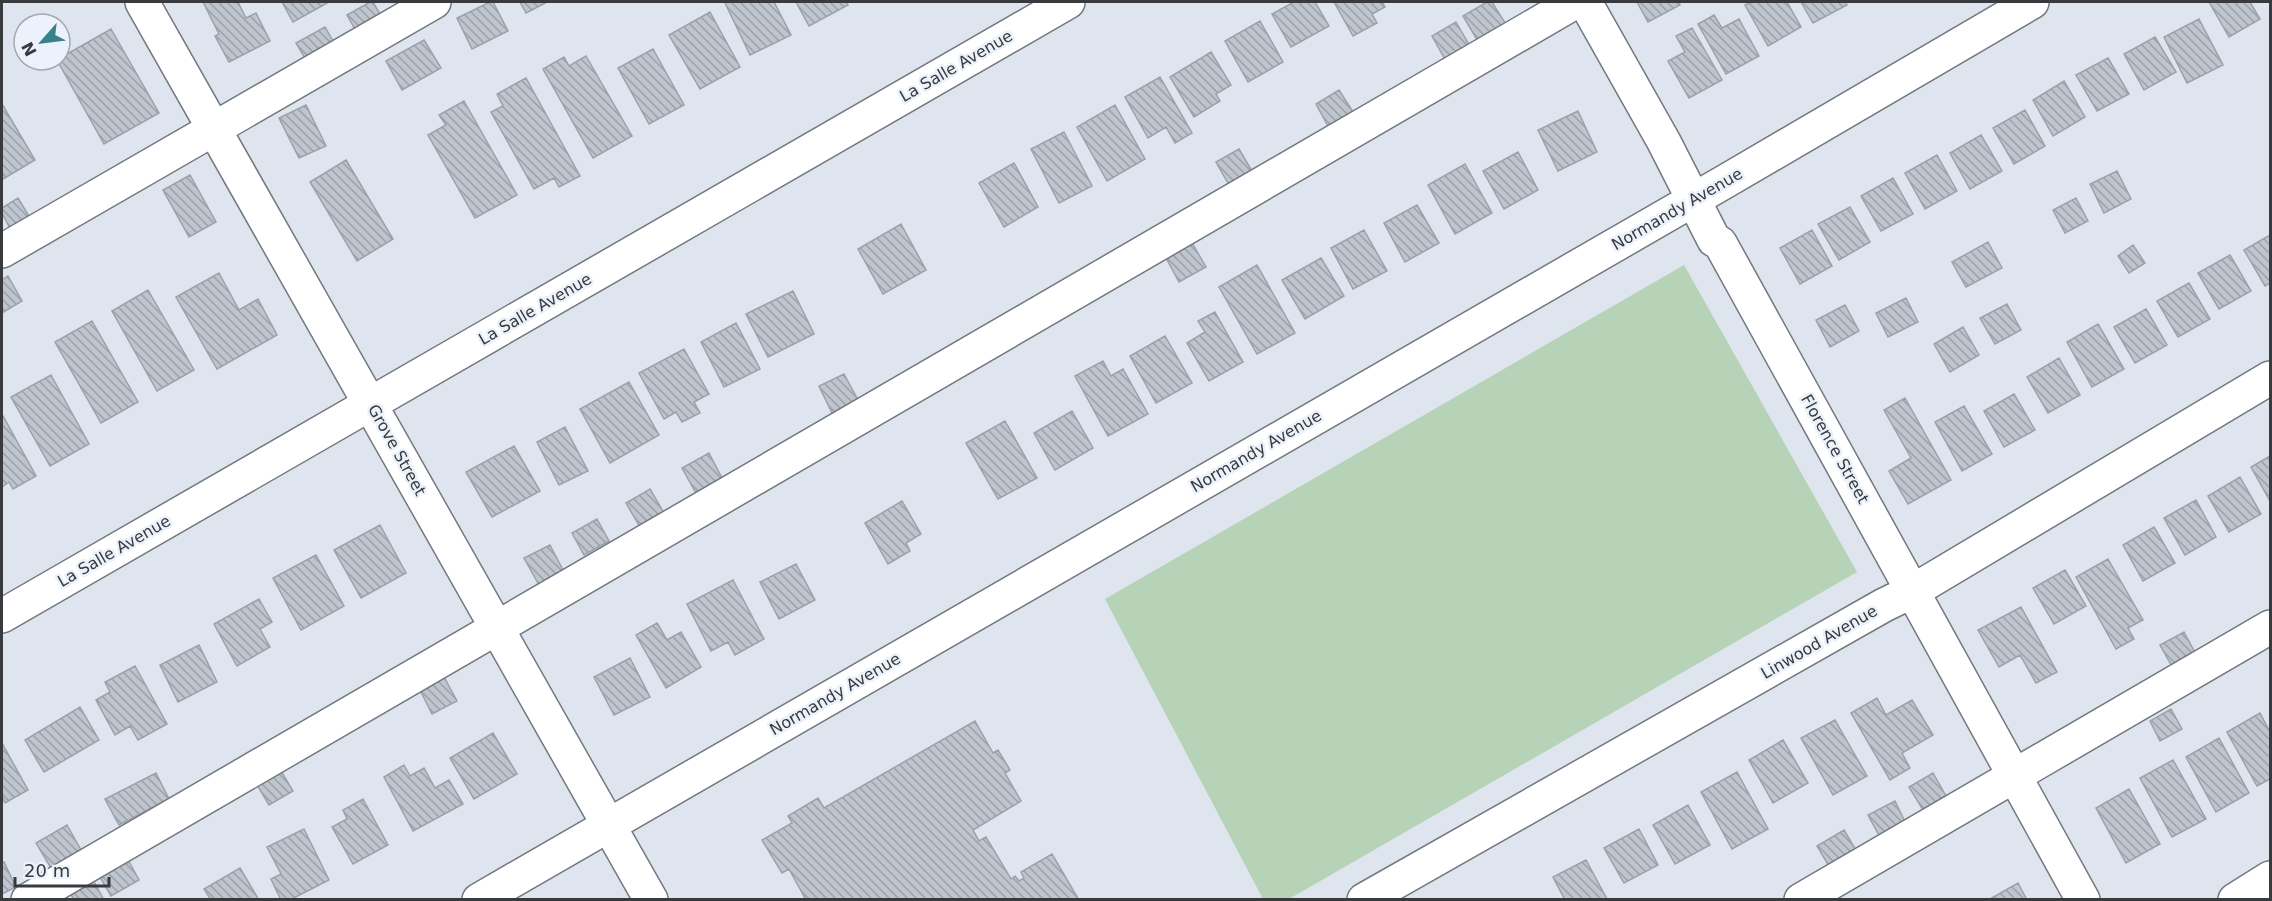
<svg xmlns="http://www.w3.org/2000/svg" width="2272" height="901" viewBox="0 0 2272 901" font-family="'DejaVu Sans',sans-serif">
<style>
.green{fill:#b7d3b7}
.building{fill:url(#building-back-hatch);stroke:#9ba1a9;stroke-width:1.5}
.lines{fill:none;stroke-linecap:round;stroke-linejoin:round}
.minor-casing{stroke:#737880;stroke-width:36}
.minor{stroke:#fff;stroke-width:33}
.labels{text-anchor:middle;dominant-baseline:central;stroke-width:5;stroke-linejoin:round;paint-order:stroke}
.street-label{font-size:16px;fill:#383a3d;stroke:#ecf2fb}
</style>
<defs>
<pattern id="building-back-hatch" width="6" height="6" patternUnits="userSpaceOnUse" patternTransform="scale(1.5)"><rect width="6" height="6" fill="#bfc5ce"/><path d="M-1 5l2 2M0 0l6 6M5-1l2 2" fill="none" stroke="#9ca1a8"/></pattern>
</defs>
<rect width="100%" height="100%" fill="#dfe5ee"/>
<!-- green -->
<path class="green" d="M1684 265 1857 572 1289 899H1263L1105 599Z"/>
<!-- building -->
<path class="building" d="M203 2H238L246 18 256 13 270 41 229 62 215 36 219 34Z
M282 2H329L293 22Z
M370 2H373L387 26 361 40 347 15Z
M490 2H493L508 31 472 49 457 18Z
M520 2H547L526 13Z
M728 2H774L791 35 750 55 725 3Z
M796 2H846L848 5 809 26Z
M1294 2H1315L1329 26 1291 47 1272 14Z
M1334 2H1382L1385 7 1372 14 1377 23 1353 36Z
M1487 2H1492L1507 26 1479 43 1463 16Z
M1637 2H1679L1680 5 1648 22Z
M1751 2H1787L1801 27 1768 46 1745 5Z
M1801 2H1845L1847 5 1813 23Z
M2209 2H2250L2260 19 2229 37Z
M710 12 740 67 700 89 669 35Z
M1714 15 1722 28 1739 19 1759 56 1726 74 1698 24Z
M2199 19 2223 65 2187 83 2164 37Z
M1260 21 1283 62 1248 82 1225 41Z
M1456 22 1471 48 1447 63 1432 36Z
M325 27 340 53 312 70 296 43Z
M1692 28 1722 80 1689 98 1668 61 1685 52 1676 36Z
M111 29 159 113 104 144 57 60H60V58Z
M2155 37 2176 72 2144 90 2124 54Z
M424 40 441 68 402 90 386 61Z
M653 49 684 105 649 124 618 68Z
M1211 52 1231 85 1216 94 1220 101 1194 117 1170 77Z
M586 56 632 136 593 158 543 69 564 57 569 66Z
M2108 58 2129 94 2097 111 2076 75Z
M1160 77 1192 133 1175 143 1166 127 1148 138 1125 97Z
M526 78 580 176 559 187 554 178 534 189 491 112 503 106 497 94Z
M2064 81 2085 117 2053 136 2033 100Z
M1339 90 1355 115 1330 130 1316 104Z
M464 101 517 195 475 218 428 135 446 125 439 115Z
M2 104 35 160 3 179 2 175Z
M306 105 326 146 299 158 279 118Z
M1115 105 1145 159 1107 181 1077 127Z
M2025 110 2045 146 2014 164 1993 128Z
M1578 111 1597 152 1558 171 1538 130Z
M1064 132 1092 186 1059 203 1031 149Z
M1981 135 2002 171 1970 189 1950 153Z
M1239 149 1252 171 1229 185 1216 162Z
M1518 152 1538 190 1504 209 1483 171Z
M1937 155 1957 191 1925 209 1905 173Z
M346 160 393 239 357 261 310 182Z
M1014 163 1038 207 1004 227 979 183Z
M1465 164 1492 213 1455 234 1428 185Z
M2117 171 2131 199 2104 213 2090 184Z
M190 175 216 222 189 237 163 190Z
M1893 178 1913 214 1881 231 1861 196Z
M18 198 36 228 16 240 2 213V208Z
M2076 198 2088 221 2065 233 2053 210Z
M1417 205 1439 243 1405 262 1384 223Z
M1850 207 1870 242 1839 260 1818 224Z
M901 224 926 270 883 294 858 249Z
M1364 230 1387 271 1353 289 1331 248Z
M1812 230 1832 266 1800 284 1780 248Z
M2270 235V283L2265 286 2244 250Z
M1191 241 1206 267 1179 282 1165 256Z
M1988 242 2002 268 1966 287 1952 262Z
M2133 245 2145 263 2129 273 2118 256Z
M2230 255 2251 291 2219 309 2198 273Z
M1321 258 1344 296 1305 319 1282 280Z
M1257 265 1295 333 1257 354 1219 287Z
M219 273 239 310 258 299 277 335 217 369 176 297Z
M8 276 22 301 2 313V280Z
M2189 283 2210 319 2178 337 2157 301Z
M148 290 194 370 157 391 112 311Z
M793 291 814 334 768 357 746 314Z
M1906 298 1918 322 1888 337 1876 313Z
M2007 304 2021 330 1995 344 1980 318Z
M1845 305 1859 331 1830 347 1816 320Z
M2146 309 2167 345 2135 363 2114 327Z
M1215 312 1243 362 1209 381 1187 343 1205 332 1198 321Z
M92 321 138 402 101 423 55 342Z
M736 323 760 369 724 387 701 342Z
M2098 324 2124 369 2092 387 2067 342Z
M1963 327 1979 355 1950 372 1934 344Z
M1165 336 1192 383 1156 403 1130 356Z
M684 349 709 394 694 402 700 413 682 422 676 412 664 419 639 373Z
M2059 358 2080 395 2048 413 2027 377Z
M1103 361 1111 376 1123 369 1148 414 1108 436 1075 376Z
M844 374 858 400 832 413 819 386Z
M51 375 89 444 50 466 11 397Z
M629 382 659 435 610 463 580 409Z
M2014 394 2035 430 2004 447 1984 411Z
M1905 398 1951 480 1908 504 1889 471 1911 458 1884 410Z
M1964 406 1992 454 1962 471 1935 422Z
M1072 411 1093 448 1055 470 1034 433Z
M2 414 36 476 13 489 9 482 2 487Z
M1005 421 1037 478 998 499 966 443Z
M565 427 588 471 559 485 537 442Z
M514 446 540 491 492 517 466 472Z
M709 453 723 480 697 495 682 468Z
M2270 456V501L2251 467Z
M2240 477 2261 514 2229 532 2208 496Z
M650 489 664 513 640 527 626 503Z
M2196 500 2216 537 2185 555 2164 518Z
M902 501 921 534 906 543 910 551 888 564 865 523Z
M597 519 609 541 584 555 572 533Z
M380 525 406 573 361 598 334 550Z
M2154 527 2175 563 2143 581 2123 545Z
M550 545 564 572 539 585 524 558Z
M316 555 344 606 301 630 273 578Z
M2108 559 2143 620 2128 628 2134 639 2116 649 2076 577Z
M796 564 815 600 779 619 760 582Z
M2065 570 2086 606 2054 624 2033 588Z
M733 580 764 639 735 655 728 642 711 651 687 604Z
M259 599 272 622 260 629 270 647 237 666 214 624Z
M2021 607 2057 672 2036 683 2020 655 1999 667 1978 630Z
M657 623 667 640 681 632 701 667 666 688 636 635Z
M2184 632 2198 658 2175 672 2160 645Z
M199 645 217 682 178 702 160 665Z
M630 658 650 697 614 715 594 677Z
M135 666 167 724 138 740 130 726 115 735 96 700 110 692 105 682Z
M443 675 457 701 432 714 419 688Z
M1877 698 1886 715 1912 700 1933 735 1902 753 1910 768 1890 780 1851 713Z
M80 707 99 740 44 772 25 740Z
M2171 709 2182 729 2160 741 2150 721Z
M2260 713 2270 732V779L2257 786 2227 732Z
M1835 720 1867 776 1833 795 1801 738Z
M975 721 993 753 998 750 1010 770 1005 773 1021 801 973 830 979 841 986 837 1011 879 1015 876 1019 881 1024 878 1021 872 1052 854 1079 900H806L789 869 782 873 762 840 792 823 788 816 818 798 824 808Z
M493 733 517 774 474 799 450 758Z
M2219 738 2249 793 2216 812 2186 757Z
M1783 740 1808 783 1773 803 1749 760Z
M2 743 28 790 5 803 2 796Z
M2173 760 2206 819 2172 837 2140 778Z
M404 765 410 776 424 768 435 788 449 780 463 804 413 831 384 777Z
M278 766 293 791 269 805 254 780Z
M1737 772 1768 829 1732 849 1701 792Z
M156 773 169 799 119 825 105 799Z
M1933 773 1946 796 1923 810 1909 787Z
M2129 789 2160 844 2126 863 2096 808Z
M363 799 388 845 353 864 332 827 347 819 343 810Z
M1895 801 1907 826 1881 839 1868 815Z
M1688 805 1710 845 1675 864 1653 825Z
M67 825 81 850 51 868 36 843Z
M304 829 329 880 290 900H281L271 879 281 874 267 847Z
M1639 829 1658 865 1624 883 1604 848Z
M1844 830 1857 852 1830 868 1817 846Z
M126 856 139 880 111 896 97 872Z
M1586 860 1607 899 1565 900 1553 877Z
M4 862 16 887 2 894V863Z
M240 868 259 900H211L204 889Z
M92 878 104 900H74L69 891Z
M2018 883 2027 900H1990V899Z"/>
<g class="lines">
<!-- minor casing -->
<g class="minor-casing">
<path id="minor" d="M142 2 651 900
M1585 2 1664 142 1714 240 1720 243 2083 900
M2 251 434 2
M2 616 1068 2
M28 900 1575 2
M479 900 1726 181 2032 2
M1364 900 1884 605 1913 591 2270 378
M1801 900 2270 627
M2235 900 2270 878"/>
</g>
<!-- minor -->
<use href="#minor" class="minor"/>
</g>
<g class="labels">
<!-- street labels -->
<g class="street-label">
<text transform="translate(956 66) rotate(-30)">La Salle Avenue</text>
<text transform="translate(1677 209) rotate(-30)">Normandy Avenue</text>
<text transform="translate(535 309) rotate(-30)">La Salle Avenue</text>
<text transform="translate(1835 449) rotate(61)">Florence Street</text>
<text transform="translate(397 450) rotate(61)">Grove Street</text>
<text transform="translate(1256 451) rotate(-30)">Normandy Avenue</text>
<text transform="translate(114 551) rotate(-30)">La Salle Avenue</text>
<text transform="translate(1819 642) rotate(-30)">Linwood Avenue</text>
<text transform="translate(835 694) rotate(-30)">Normandy Avenue</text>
</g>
</g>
<!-- border -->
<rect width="2272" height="901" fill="none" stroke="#383a3d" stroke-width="6"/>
<!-- north arrow -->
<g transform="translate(42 42) rotate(242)"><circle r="28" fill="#ecf2fb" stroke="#a4a8af" stroke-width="1.5"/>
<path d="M0-4.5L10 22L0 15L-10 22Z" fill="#3a808b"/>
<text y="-9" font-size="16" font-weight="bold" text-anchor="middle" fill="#383a3d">N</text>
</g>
<!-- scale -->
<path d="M15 877v9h94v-9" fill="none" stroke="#383a3d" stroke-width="3"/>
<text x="24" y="877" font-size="18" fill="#383a3d" stroke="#ecf2fb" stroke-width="4.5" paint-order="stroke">20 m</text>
</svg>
